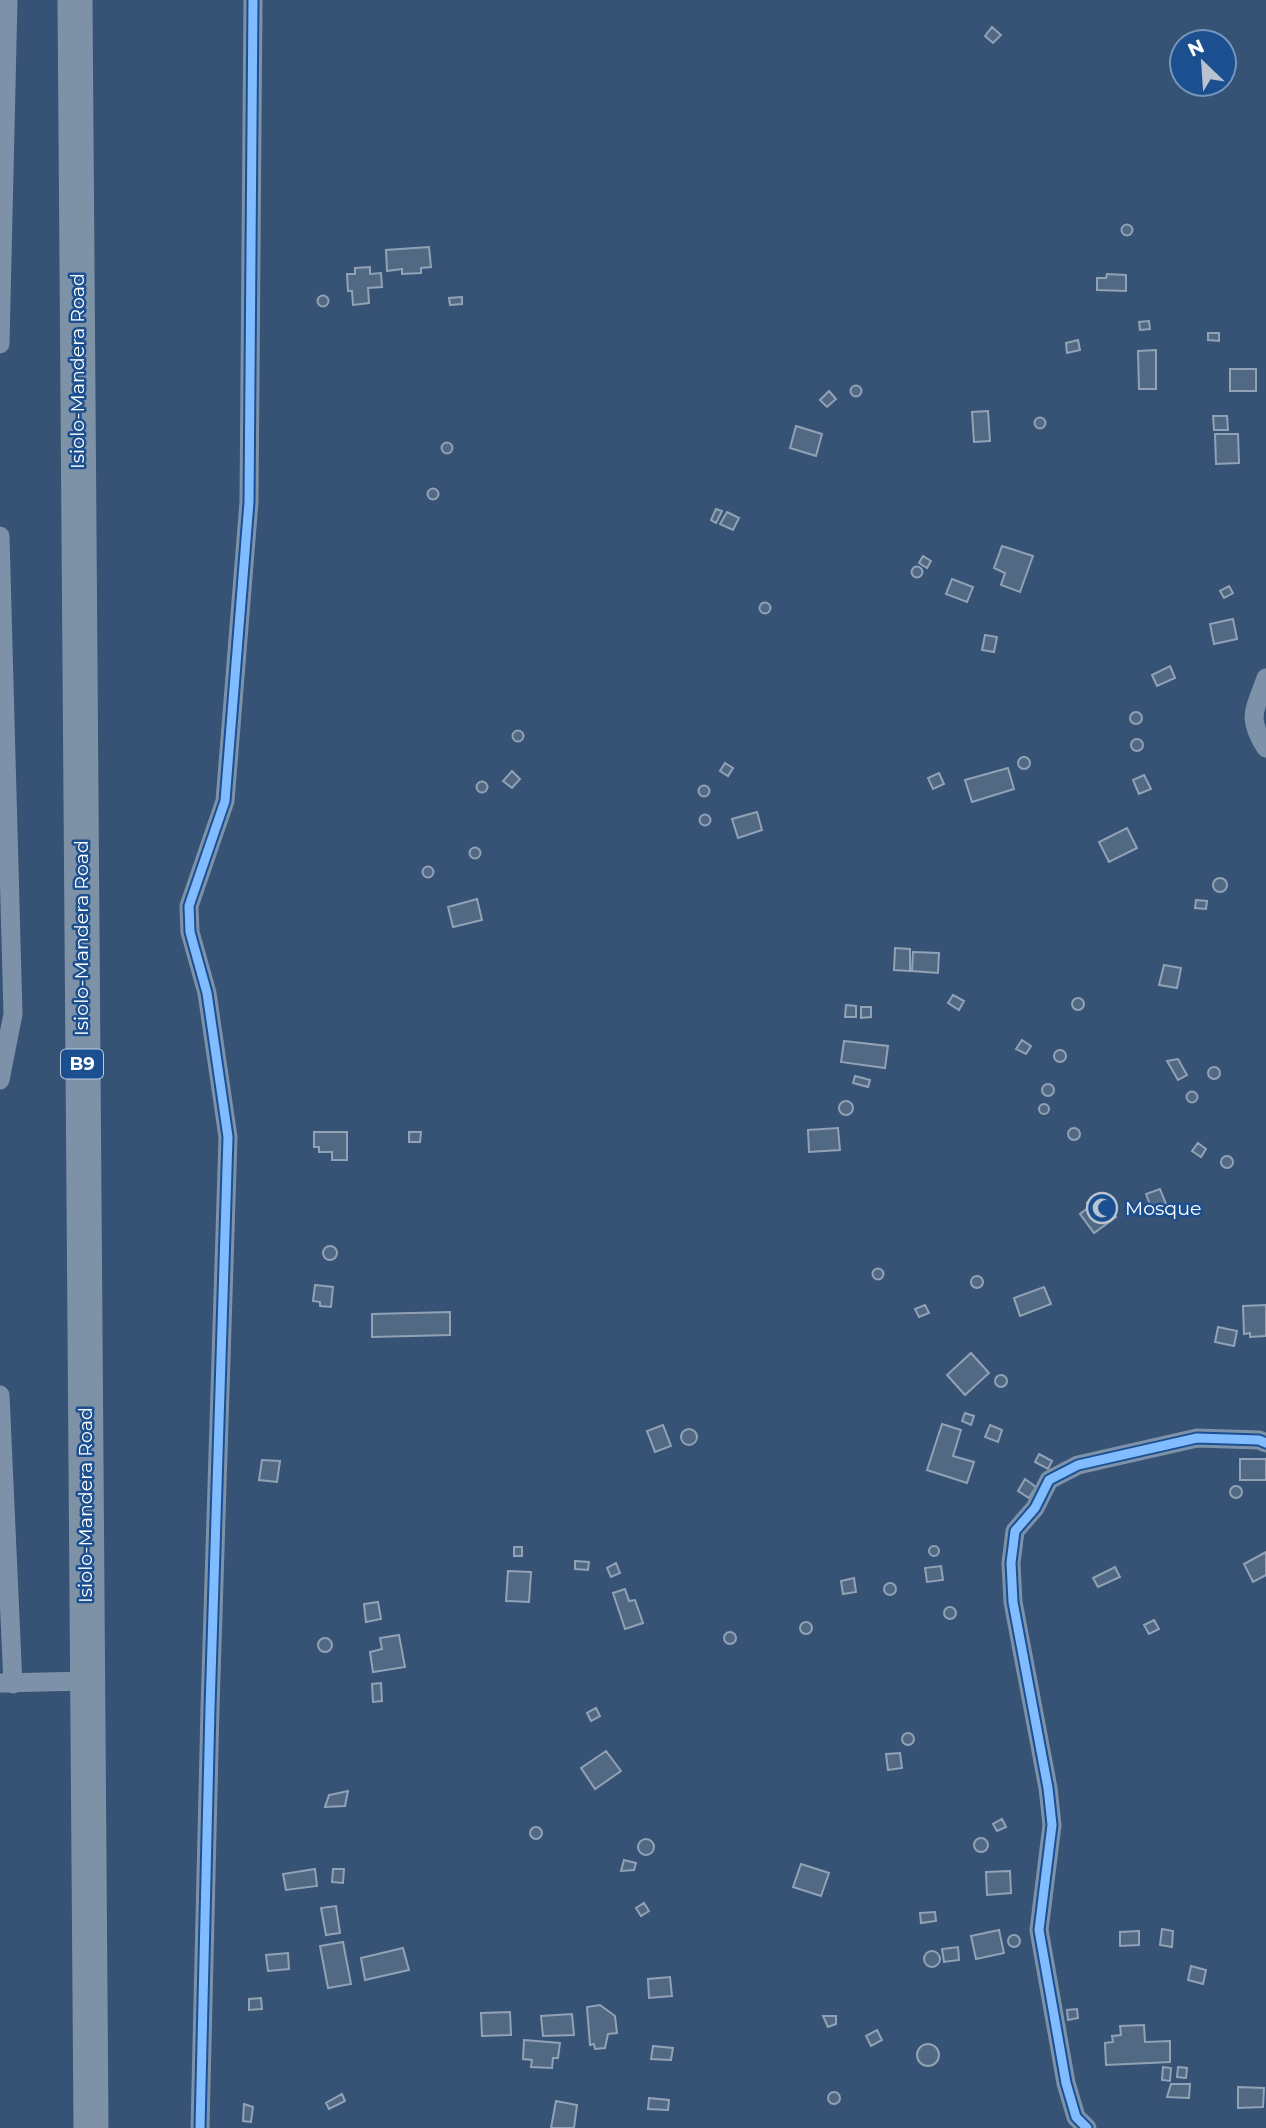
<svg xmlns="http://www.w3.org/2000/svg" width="1266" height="2128" viewBox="0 0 1266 2128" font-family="Montserrat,sans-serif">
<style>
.building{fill:#526984;stroke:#92a2b6;stroke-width:2}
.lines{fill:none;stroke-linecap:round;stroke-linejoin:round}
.street{stroke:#7d92a8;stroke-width:19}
.highway{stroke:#7e92a7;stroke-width:35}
.cycleway-casing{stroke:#1b4f8f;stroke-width:13}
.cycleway{stroke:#80bcff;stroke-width:9}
.labels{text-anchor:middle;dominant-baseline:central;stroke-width:5;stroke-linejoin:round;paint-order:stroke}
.shield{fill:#1b4f8f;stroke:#bbcadd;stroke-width:2}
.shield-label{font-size:18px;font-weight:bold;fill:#fff}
.street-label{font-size:19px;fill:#fff;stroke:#1b4f8f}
.poi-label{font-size:19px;fill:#fff;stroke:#1b4f8f;text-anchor:start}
</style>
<rect width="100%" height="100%" fill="#365274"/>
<!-- building -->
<path class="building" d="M992 27 1001 35 993 43 985 36Z
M1121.5 230a5.5 5.5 0 1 1 11 0a5.5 5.5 0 1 1-11 0Z
M429 247 431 267 421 268V273L402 274V269L387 271 386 250Z
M370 267V274L381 273 382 287 368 288 369 303 353 305 352 291H348L347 274H355V268Z
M1107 274 1126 275V291L1097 290V278H1106Z
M317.5 301a5.5 5.5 0 1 1 11 0a5.5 5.5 0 1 1-11 0Z
M462 297V304L450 305 449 298Z
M1149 321 1150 329 1140 330 1139 322Z
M1208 333H1219V341L1208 340Z
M1078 340 1080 350 1067 353 1066 343Z
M1156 350V389H1139L1138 351Z
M1230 369H1256V391H1230Z
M850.5 391a5.5 5.5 0 1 1 11 0a5.5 5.5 0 1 1-11 0Z
M829 391 836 399 827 407 820 400Z
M988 411 990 441 974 442 972 412Z
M1213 416H1227L1228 430H1214Z
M1034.5 423a5.5 5.5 0 1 1 11 0a5.5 5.5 0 1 1-11 0Z
M796 426 822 434 816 456 790 448Z
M1215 434H1238L1239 463 1216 464Z
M441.5 448a5.5 5.5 0 1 1 11 0a5.5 5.5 0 1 1-11 0Z
M427.5 494a5.5 5.5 0 1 1 11 0a5.5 5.5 0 1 1-11 0Z
M716 509 722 511 716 523 711 520Z
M727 512 739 518 733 530 720 524Z
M1002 546 1033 556 1020 592 1001 585 1005 573 994 568Z
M923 556 931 561 927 568 919 563Z
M911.5 572a5.5 5.5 0 1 1 11 0a5.5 5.5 0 1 1-11 0Z
M952 579 973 587 967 602 946 594Z
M1229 586 1233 593 1224 598 1220 591Z
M759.5 608a5.5 5.5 0 1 1 11 0a5.5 5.5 0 1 1-11 0Z
M1233 619 1237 639 1214 644 1210 624Z
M985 635 997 637 994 652 982 650Z
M1170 666 1175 678 1157 686 1152 675Z
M1130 718a6 6 0 1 1 12 0a6 6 0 1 1-12 0Z
M512.5 736a5.5 5.5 0 1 1 11 0a5.5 5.5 0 1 1-11 0Z
M1131 745a6 6 0 1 1 12 0a6 6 0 1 1-12 0Z
M1018 763a6 6 0 1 1 12 0a6 6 0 1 1-12 0Z
M725 763 733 768 728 776 720 771Z
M1008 768 1014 789 972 802 965 780Z
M512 771 520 779 512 788 503 781Z
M939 773 944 784 933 789 928 778Z
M1144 775 1151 789 1139 794 1133 780Z
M476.5 787a5.5 5.5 0 1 1 11 0a5.5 5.5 0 1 1-11 0Z
M698.5 791a5.5 5.5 0 1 1 11 0a5.5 5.5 0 1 1-11 0Z
M757 812 762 830 738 838 732 819Z
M699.5 820a5.5 5.5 0 1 1 11 0a5.5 5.5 0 1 1-11 0Z
M1127 828 1137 848 1109 862 1099 842Z
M469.5 853a5.5 5.5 0 1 1 11 0a5.5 5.5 0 1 1-11 0Z
M422.5 872a5.5 5.5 0 1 1 11 0a5.5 5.5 0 1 1-11 0Z
M1213 885a7 7 0 1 1 14 0a7 7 0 1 1-14 0Z
M477 899 482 920 453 927 448 907Z
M1196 900 1207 901 1206 909 1195 908Z
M895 948 910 949V971L894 970Z
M913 952 939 953 938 973 912 971Z
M1164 965 1181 968 1177 988 1159 985Z
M953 995 964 1001 959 1010 948 1003Z
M1072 1004a6 6 0 1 1 12 0a6 6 0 1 1-12 0Z
M846 1005 856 1006V1017H845Z
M861 1007H871V1017L861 1018Z
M1022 1040 1031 1046 1026 1054 1016 1049Z
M844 1041 888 1046 885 1068 841 1062Z
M1054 1056a6 6 0 1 1 12 0a6 6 0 1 1-12 0Z
M1178 1059 1187 1075 1178 1080 1167 1061Z
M1208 1073a6 6 0 1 1 12 0a6 6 0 1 1-12 0Z
M855 1076 870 1080 868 1087 853 1083Z
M1042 1090a6 6 0 1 1 12 0a6 6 0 1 1-12 0Z
M1186.5 1097a5.5 5.5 0 1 1 11 0a5.5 5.5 0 1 1-11 0Z
M839 1108a7 7 0 1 1 14 0a7 7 0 1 1-14 0Z
M1039 1109a5 5 0 1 1 10 0a5 5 0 1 1-10 0Z
M1068 1134a6 6 0 1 1 12 0a6 6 0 1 1-12 0Z
M838 1128 840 1150 809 1152 808 1130Z
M314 1132H347V1160H332V1152H319V1147H314Z
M409 1132H421L420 1142H409Z
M1198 1143 1206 1149 1201 1157 1192 1151Z
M1221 1162a6 6 0 1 1 12 0a6 6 0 1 1-12 0Z
M1160 1189 1166 1204 1152 1210 1146 1194Z
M1102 1197 1116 1217 1094 1233 1080 1214 1089 1207 1087 1203 1091 1200 1094 1203Z
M323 1253a7 7 0 1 1 14 0a7 7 0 1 1-14 0Z
M872.5 1274a5.5 5.5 0 1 1 11 0a5.5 5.5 0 1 1-11 0Z
M971 1282a6 6 0 1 1 12 0a6 6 0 1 1-12 0Z
M315 1285 333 1287 331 1307 320 1306V1302L313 1301Z
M1044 1287 1051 1304 1020 1316 1014 1298Z
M925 1305 929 1313 919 1317 915 1309Z
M1266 1305V1336L1250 1337V1333L1244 1334 1243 1306Z
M450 1312V1335L372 1337V1314Z
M1218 1327 1237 1331 1234 1346 1215 1342Z
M971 1353 989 1373 965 1395 947 1375Z
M995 1381a6 6 0 1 1 12 0a6 6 0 1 1-12 0Z
M965 1413 974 1416 971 1425 962 1421Z
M942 1424 961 1430 953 1456 974 1462 967 1483 927 1470Z
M663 1425 671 1446 655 1452 647 1431Z
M990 1425 1002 1430 998 1442 985 1437Z
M681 1437a8 8 0 1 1 16 0a8 8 0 1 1-16 0Z
M1039 1454 1052 1461 1048 1469 1035 1462Z
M1240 1459H1266V1480H1240Z
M262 1460 280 1461 277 1482 259 1480Z
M1025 1479 1036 1487 1029 1498 1018 1491Z
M1230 1492a6 6 0 1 1 12 0a6 6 0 1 1-12 0Z
M929 1551a5 5 0 1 1 10 0a5 5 0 1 1-10 0Z
M514 1547H522V1556H514Z
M1266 1552V1575L1253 1582 1244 1564Z
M575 1561 589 1562 588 1570 575 1569Z
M616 1563 620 1573 611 1577 607 1568Z
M941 1566 943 1580 927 1582 925 1568Z
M1115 1567 1120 1577 1098 1587 1093 1578Z
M508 1571 531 1572 529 1602 506 1601Z
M854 1578 856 1592 843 1594 841 1581Z
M884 1589a6 6 0 1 1 12 0a6 6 0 1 1-12 0Z
M625 1589 629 1601 635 1600 643 1623 625 1629 613 1593Z
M378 1602 381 1619 366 1622 364 1604Z
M944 1613a6 6 0 1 1 12 0a6 6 0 1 1-12 0Z
M1154 1620 1159 1629 1149 1634 1144 1625Z
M800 1628a6 6 0 1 1 12 0a6 6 0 1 1-12 0Z
M724 1638a6 6 0 1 1 12 0a6 6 0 1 1-12 0Z
M399 1635 405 1667 373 1672 370 1652 382 1649 380 1638Z
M318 1645a7 7 0 1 1 14 0a7 7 0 1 1-14 0Z
M381 1683 382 1701 373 1702 372 1684Z
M596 1708 600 1716 591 1721 587 1713Z
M902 1739a6 6 0 1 1 12 0a6 6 0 1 1-12 0Z
M606 1751 621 1771 595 1789 581 1768Z
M900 1753 902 1768 888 1770 886 1754Z
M348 1791 345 1806 325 1807 329 1795Z
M1002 1819 1006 1827 997 1831 993 1824Z
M530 1833a6 6 0 1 1 12 0a6 6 0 1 1-12 0Z
M974 1845a7 7 0 1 1 14 0a7 7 0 1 1-14 0Z
M638 1847a8 8 0 1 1 16 0a8 8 0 1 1-16 0Z
M624 1860 636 1863 634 1870 621 1871Z
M801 1864 829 1873 821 1896 793 1887Z
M315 1869 317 1886 286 1890 283 1874Z
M333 1869H344L343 1883 332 1882Z
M1010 1871 1011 1893 987 1895 986 1872Z
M644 1903 649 1911 641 1916 636 1908Z
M336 1906 340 1933 326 1935 321 1908Z
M935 1912 936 1921 921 1923 920 1913Z
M1162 1929 1173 1931 1172 1947 1160 1945Z
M999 1930 1004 1953 976 1959 971 1936Z
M1139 1931V1945L1120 1946V1932Z
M1008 1941a6 6 0 1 1 12 0a6 6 0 1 1-12 0Z
M343 1942 351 1984 328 1988 320 1946Z
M958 1947 959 1960 944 1962 942 1949Z
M403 1948 409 1970 365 1980 361 1958Z
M924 1959a8 8 0 1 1 16 0a8 8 0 1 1-16 0Z
M288 1953 289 1969 268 1971 266 1955Z
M1191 1966 1206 1970 1203 1984 1188 1980Z
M670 1977 672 1996 649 1998 648 1979Z
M261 1998 262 2009 249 2010V1999Z
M600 2005 615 2016 617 2033 608 2034 605 2048 595 2049 594 2044 590 2045 587 2007Z
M1077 2009 1078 2018 1068 2020 1067 2010Z
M510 2012 511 2035 482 2036 481 2013Z
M572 2014 574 2035 543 2036 541 2016Z
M823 2016H836V2024L828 2027Z
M1144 2025 1145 2042 1170 2041V2062L1106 2065 1105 2043 1113 2042 1112 2036 1121 2035 1120 2026Z
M877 2030 882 2040 871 2046 866 2036Z
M524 2040 560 2043 558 2058H553L552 2068 531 2067 532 2060 523 2059Z
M917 2055a11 11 0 1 1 22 0a11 11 0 1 1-22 0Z
M653 2046 673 2048 671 2060 651 2059Z
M1163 2067 1171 2068 1170 2081 1162 2080Z
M1178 2067 1187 2068 1186 2078 1177 2077Z
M1171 2084H1190L1189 2098 1167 2097Z
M1238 2087 1264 2088 1263 2107 1238 2108Z
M828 2098a6 6 0 1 1 12 0a6 6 0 1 1-12 0Z
M342 2094 345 2101 329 2109 326 2103Z
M649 2098 669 2100 668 2110 648 2109Z
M556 2101 577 2105 574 2128H551Z
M244 2104 253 2107 251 2122 243 2121Z"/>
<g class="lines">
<!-- street -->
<path class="street" d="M0 344 8 0
M0 536 13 1014 0 1080
M1266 678C1255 710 1246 717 1266 748
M0 1395 13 1684
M1 1683 86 1681
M200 2128 210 1708 228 1137 207 993 190 932 189 906 225 801 249 502 253 0
M1087 2128 1076 2117 1066 2083 1039 1930 1052 1825 1048 1788 1013 1602 1011 1563 1015 1531 1035 1508 1049 1480 1078 1465 1197 1438 1259 1440 1266 1443"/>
<!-- highway -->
<path class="highway" d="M75 0 91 2128"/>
<!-- cycleway casing -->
<g class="cycleway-casing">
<path id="cycleway" d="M200 2128 210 1708 228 1137 207 993 190 932 189 906 225 801 249 502 253 0
M1087 2128 1076 2117 1066 2083 1039 1930 1052 1825 1048 1788 1013 1602 1011 1563 1015 1531 1035 1508 1049 1480 1078 1465 1197 1438 1259 1440 1266 1443"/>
</g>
<!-- cycleway -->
<use href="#cycleway" class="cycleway"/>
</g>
<!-- icons -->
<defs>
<g id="mosque-ring" transform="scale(1.575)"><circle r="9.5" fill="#1b4f8f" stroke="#b9c2ce" stroke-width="1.5"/><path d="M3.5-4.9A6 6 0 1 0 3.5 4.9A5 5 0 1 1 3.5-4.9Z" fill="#b9c2ce"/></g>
</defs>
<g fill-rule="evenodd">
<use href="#mosque-ring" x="1102" y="1208"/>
</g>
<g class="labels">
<!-- shield labels -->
<rect class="shield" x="61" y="1049.5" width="42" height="29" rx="5"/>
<g class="shield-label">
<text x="82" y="1064">B9</text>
</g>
<!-- street labels -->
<g class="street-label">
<text transform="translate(77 371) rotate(-90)">Isiolo-Mandera Road</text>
<text transform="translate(81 938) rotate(-90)">Isiolo-Mandera Road</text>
<text transform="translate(85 1505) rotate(-90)">Isiolo-Mandera Road</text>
</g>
<!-- poi labels -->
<g class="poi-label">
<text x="1125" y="1208">Mosque</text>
</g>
</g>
<!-- north arrow -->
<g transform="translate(1203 63) rotate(335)"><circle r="33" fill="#1b4f8f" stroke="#7695bc" stroke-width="2"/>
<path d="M0-5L12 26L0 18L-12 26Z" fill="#b9c2ce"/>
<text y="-10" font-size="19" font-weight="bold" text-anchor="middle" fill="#ffffff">N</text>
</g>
</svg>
